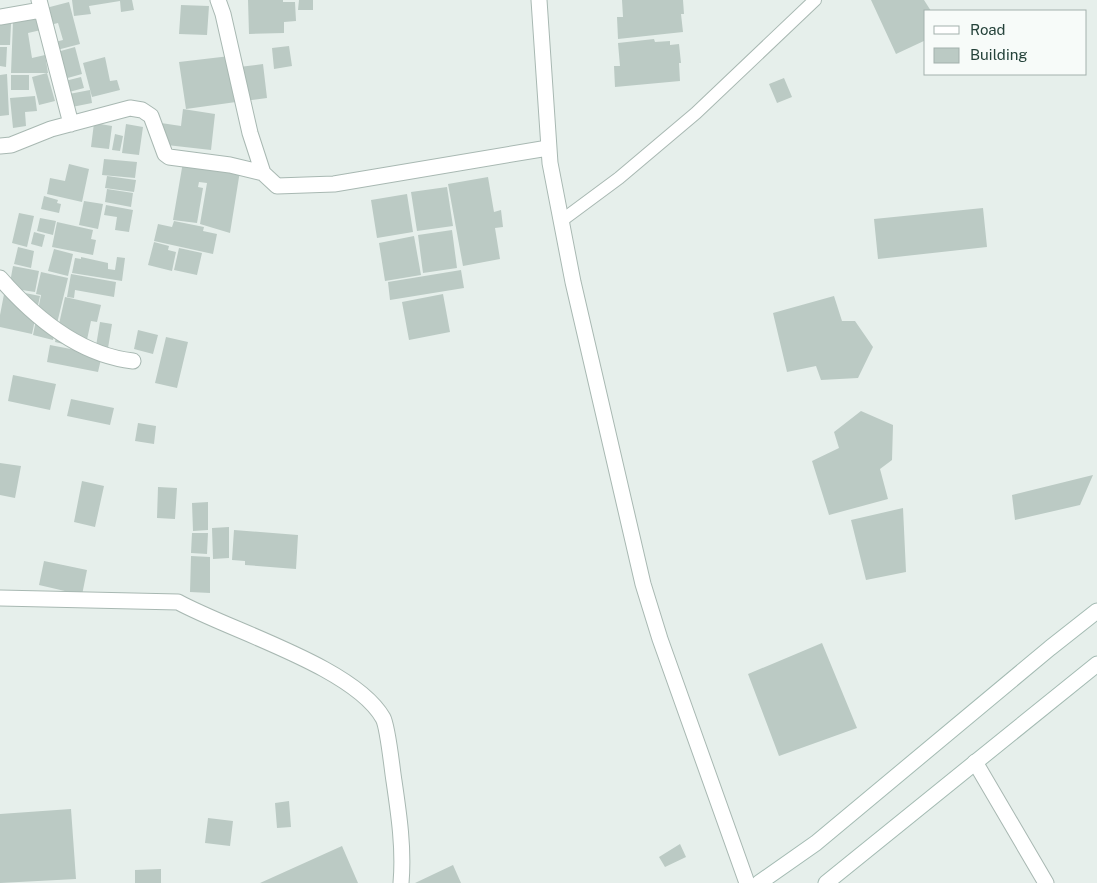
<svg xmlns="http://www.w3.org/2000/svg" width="1097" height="883" viewBox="0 0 1097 883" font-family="'Public Sans',sans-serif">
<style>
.building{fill:#bbcac4}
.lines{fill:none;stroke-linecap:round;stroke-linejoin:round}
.lane-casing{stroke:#a8b8b2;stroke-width:14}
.street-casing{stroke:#a8b8b2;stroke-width:17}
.secondary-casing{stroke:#a4bbb3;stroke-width:17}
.lane{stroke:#fff;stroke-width:12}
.street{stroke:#fff;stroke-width:15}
.secondary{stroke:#fff;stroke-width:15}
</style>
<rect width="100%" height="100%" fill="#e6efeb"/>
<!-- building -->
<path class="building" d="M72 0H132L134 10 121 12 120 1 89 6 91 14 74 16Z
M248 0H283V2H295L296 21 284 22V33L249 34Z
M299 0H313V10H298Z
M622 0H683L684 14H681L683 32 618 39 617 17H623Z
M871 0H924L931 11H926V40L896 54Z
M69 2 80 44 57 50 55 42 63 40 58 23 50 25 46 8Z
M181 5 209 6 207 35 179 34Z
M38 15 41 30 28 33 32 58 45 55 48 73H11L13 21Z
M0 24H11L10 45H0Z
M654 39 655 42 670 41V45L679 44 681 63H679L680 81 615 87 614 66H620L618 43Z
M289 46 292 66 274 69 272 48Z
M0 47H7L6 67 0 66Z
M75 47 82 74 64 79 57 52Z
M230 56 236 102 186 109 179 62Z
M105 57 110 81 117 80 120 90 92 97 83 63Z
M263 64 267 98 243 101 239 67Z
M47 73 55 101 39 105 32 77Z
M7 74 9 115 0 116V75Z
M11 75H29V90H11Z
M81 77 84 88 69 92 65 81Z
M784 78 792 97 777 103 769 84Z
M90 90 92 103 72 107 69 94Z
M35 96 37 111 25 112 26 126 13 128 10 98Z
M183 109 215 114 211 150 158 144 161 123 181 126Z
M94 123 112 126 109 149 91 147Z
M126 124 143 127 139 155 122 153Z
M115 134 123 136 120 151 112 150Z
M104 159 137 162 135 178 102 175Z
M183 162 240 171 230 233 200 224 207 183 199 182 198 187 203 188 197 223 173 220Z
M69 164 89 169 82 202 47 194 50 178 65 181Z
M107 176 136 180 134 192 105 188Z
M488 177 494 212 501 210 503 227 495 228 500 259 463 266 448 184Z
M447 187 453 226 417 231 411 192Z
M107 189 133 193 131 207 105 202Z
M407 194 413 232 377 238 371 200Z
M44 196 58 200 57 203 61 204 59 213 41 209Z
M84 201 103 204 98 229 79 225Z
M106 205 133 210 129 232 115 230 117 217 104 215Z
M983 208 987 247 878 259 874 219Z
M19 213 34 216 27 247 12 243Z
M40 218 56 221 53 235 37 231Z
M174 221 204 227 203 231 217 234 213 254 154 241 158 224 172 227Z
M57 222 93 230 91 239 96 240 93 255 52 247Z
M452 230 457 268 423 273 418 235Z
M34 232 45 235 42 247 31 244Z
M414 236 421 275 385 281 379 243Z
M154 242 169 246 168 250 176 252 172 271 148 265Z
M18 247 34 251 31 268 14 264Z
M179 248 202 253 197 275 174 270Z
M54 249 73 254 68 276 48 271Z
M81 257 108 263V269L115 270 117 257 125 258 122 281 72 273 75 258 81 259Z
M13 266 39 271 35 292 9 288Z
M461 270 464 288 390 300 388 282Z
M41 272 68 278 53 340 33 335 41 295 36 294Z
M71 274 116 282 114 297 75 290 74 298 67 297Z
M5 289 35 295 34 298 35 295 40 296 32 334 0 327V315Z
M443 294 450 332 409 340 402 302Z
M834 296 842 321H855L873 347 858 378 821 380 816 366 787 372 773 313Z
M65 297 101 305 97 322 91 321 85 349 55 342Z
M100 322 112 324 107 354 95 352Z
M138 330 158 335 153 354 134 349Z
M166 337 188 342 177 388 155 383Z
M50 345 102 355 98 372 47 362Z
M13 375 56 384 50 410 8 401Z
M71 399 114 408 110 425 67 416Z
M861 411 893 425 892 460 880 469 888 499 829 515 812 461 839 448 834 432Z
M138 423 156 426 154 444 135 441Z
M0 463 21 466 15 498 0 495Z
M1093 475 1080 505 1015 520 1012 495Z
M82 481 104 486 95 527 74 522Z
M158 487 177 488 175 519 157 518Z
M208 502V530L193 531 192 503Z
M903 508 906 572 866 580 851 520Z
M229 527V558L213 559 212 528Z
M234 530 298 535 296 569 245 565V561L232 560Z
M192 533H208L207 554 191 553Z
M191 556 210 557V593L190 592Z
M44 561 87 570 82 595 39 585Z
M822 643 857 728 779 756 748 674Z
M289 801 291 827 277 828 275 803Z
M71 809 76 879 0 883V814Z
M208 818 233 821 230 846 205 843Z
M680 844 686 857 665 867 659 857Z
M342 846 358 883H260Z
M453 865 461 883H415Z
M161 869V883H135V870Z"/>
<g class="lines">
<!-- lane casing -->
<g class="lane-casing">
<path id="lane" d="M561 221 619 178 696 113 815 0"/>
</g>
<!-- street casing -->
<g class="street-casing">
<path id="street" d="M39 0 71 124
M218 0 223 14 250 133 263 173 277 186 334 184 548 148
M539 0 550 163 573 282 643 584 660 639 747 883
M0 17 41 10
M0 146 11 145 51 129 130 108 142 110 151 116 165 154 169 157 230 165 263 173
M0 278C34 317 80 355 133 361
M0 598 178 602C231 631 354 667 383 718 388 727 392 769 394 781 399 815 404 849 401 883
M975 762 1046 883"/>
</g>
<!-- secondary casing -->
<g class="secondary-casing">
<path id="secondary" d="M759 883 816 843 1050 648 1097 611
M826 883 1097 664"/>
</g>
<!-- lane -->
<use href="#lane" class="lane"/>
<!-- street -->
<use href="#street" class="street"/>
<!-- secondary -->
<use href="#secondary" class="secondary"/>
</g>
<!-- legend -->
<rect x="924" y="10" width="162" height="65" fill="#f7fbf9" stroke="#a3b1ad"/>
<rect x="934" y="26" width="25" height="8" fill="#ffffff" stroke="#a3b1ad"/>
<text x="970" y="35" font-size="15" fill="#24423a">Road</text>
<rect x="934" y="48" width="25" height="15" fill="#bbcac4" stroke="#a3b1ad"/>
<text x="970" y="60" font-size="15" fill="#24423a">Building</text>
</svg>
